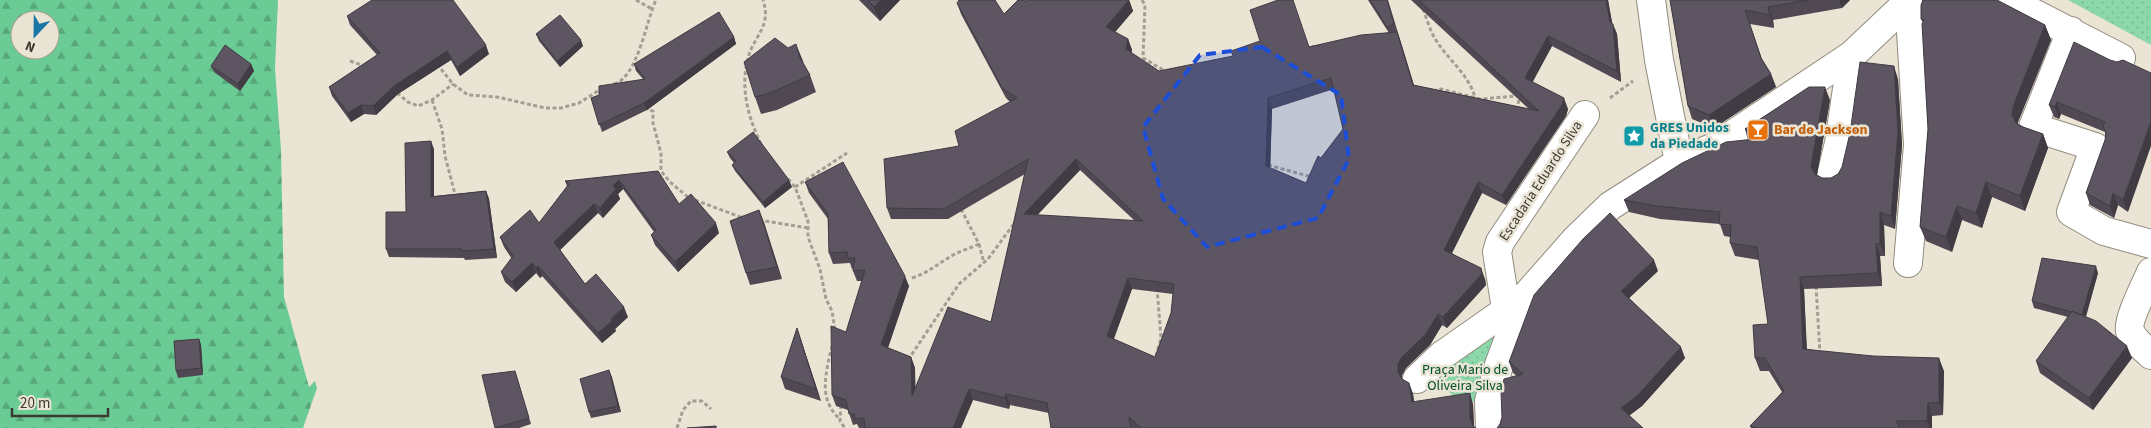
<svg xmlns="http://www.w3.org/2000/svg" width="2151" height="428" viewBox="0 0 2151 428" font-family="'Source Sans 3',sans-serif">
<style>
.forest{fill:url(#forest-firs);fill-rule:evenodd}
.park{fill:url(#park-dots)}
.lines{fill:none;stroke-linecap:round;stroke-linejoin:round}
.minor-casing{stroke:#918c7e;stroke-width:30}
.path{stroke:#a39e93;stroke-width:3;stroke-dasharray:4 2.5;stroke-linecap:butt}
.minor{stroke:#fff;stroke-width:28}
.wall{fill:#504953;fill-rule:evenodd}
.shaded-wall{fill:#413c44}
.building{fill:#5d5561;stroke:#413c44;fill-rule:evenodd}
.marked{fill:#1d4ed8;fill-opacity:0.2;stroke:#1d4ed8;stroke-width:4;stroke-dasharray:10 6;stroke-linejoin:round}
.labels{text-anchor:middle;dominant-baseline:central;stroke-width:5;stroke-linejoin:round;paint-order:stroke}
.culture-label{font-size:14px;font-weight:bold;fill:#0d838f;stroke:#eae4d5;text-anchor:start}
.food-label{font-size:14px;font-weight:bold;fill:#c56008;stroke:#eae4d5;text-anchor:start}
.street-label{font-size:14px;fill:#3c3933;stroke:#eae4d5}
.park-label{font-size:14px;fill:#00502d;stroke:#eae4d5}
</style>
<defs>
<pattern id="forest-firs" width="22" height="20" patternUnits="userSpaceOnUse" patternTransform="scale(1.25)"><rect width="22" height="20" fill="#6acc94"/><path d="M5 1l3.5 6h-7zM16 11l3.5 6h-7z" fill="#58a779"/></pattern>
<pattern id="park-dots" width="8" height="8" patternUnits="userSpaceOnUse" patternTransform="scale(1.25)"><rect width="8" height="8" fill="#8cd8aa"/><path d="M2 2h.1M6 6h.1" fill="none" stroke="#7aba93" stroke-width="1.8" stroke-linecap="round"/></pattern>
</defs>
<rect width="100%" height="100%" fill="#eae4d5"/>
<!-- forest -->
<path class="forest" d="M0 0H278L275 69 281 150 284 297 309 387 315 381 317 388 303 428H0ZM20 20H50V50H20Z"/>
<!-- park -->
<path class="park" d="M2068 0H2151V45Z
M1509 326 1478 403 1456 397 1429 379Z"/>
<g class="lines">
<!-- minor casing -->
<g class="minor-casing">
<path id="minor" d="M1651 0 1659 60 1679 162
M2008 0 2121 58
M2071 31 2033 127 2095 147 2071 212 2104 231 2151 244
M1831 176 1839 143 1852 55
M1908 263 1918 145 1909 0
M2151 272C2146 284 2127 320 2130 331 2133 340 2145 349 2151 355
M1506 309 1497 252 1500 242 1585 115
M1417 379 1441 356 1521 300
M1490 428 1489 401 1499 365 1524 298 1576 239 1610 206 1679 162 1714 147 1852 55 1909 1"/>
</g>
<!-- path -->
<path class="path" d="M636 0 652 9
M1142 0 1145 5 1143 58 1165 71
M1423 9C1426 17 1429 27 1433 35 1445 58 1467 71 1475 97
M350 61 365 66
M437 64 453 84 468 95 497 97 545 108H561L579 103 601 89
M614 84C638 77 646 21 656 0
M1433 91 1441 89 1480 99 1517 96
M397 93 408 102 418 106 432 100 453 84
M1610 98 1633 81
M432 100 442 129 445 156 456 198
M647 106 648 110 653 111V123L661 153V171L670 182 689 198
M1516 110 1520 97
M761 144C748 117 740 88 748 58 754 35 772 27 763 0
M1268 165 1308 176 1311 173
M788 179 795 187 808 221V237L820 269 826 299 832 311 835 330
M795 187 847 153
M695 200 743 218
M961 209 979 244 984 263
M759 220 808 228
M912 278C928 273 939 263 953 255 961 251 970 248 979 244
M1816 286 1820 354
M832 346C828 363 821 388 829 404 831 410 836 415 840 420
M1156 356 1161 338 1157 288
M908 360 959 284 988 259 1016 221
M841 405 840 421 845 428
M677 428 683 410 691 401H702L711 409"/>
<!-- minor -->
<use href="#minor" class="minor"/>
</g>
<!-- wall -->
<path class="wall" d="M859 0H900L880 21Z
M1129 0 1133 11 1115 32 1128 39 1132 50 1131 53 1159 71 1389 33 1368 0H1388L1414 85 1529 109 1411 0H1608L1612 23 1617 34 1621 82 1552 46 1532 82 1568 109 1566 116 1506 205 1482 193 1452 253 1485 279 1486 285 1447 328 1442 325 1430 345 1406 368 1402 375V379L1409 383 1413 394 1414 402 1473 404 1474 427 1476 428H1051L1049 413 1010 405 1009 409 973 400 961 428H859L857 424 853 425 848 410 836 406 832 395 846 332 862 281H857L853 271V269H852L850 263 833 264 829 253 828 219 809 193 805 182 909 286 888 348 911 357 915 368V388L991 322 1025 174 948 219H891L887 208 1010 102 1006 98 961 14 957 3 1004 14 1025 2ZM1334 89 1343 129 1321 158 1306 183 1270 168 1272 109ZM1080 170 1135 221 1037 215ZM1132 289 1173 294 1171 313 1155 357 1113 339Z
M1670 0H1850L1842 8 1773 20 1774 28 1750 24 1762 59 1771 74 1776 87 1714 128 1692 119 1688 106Z
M1922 0H1997L2045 25 2051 40 2018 122V124L2023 127 2043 134 2048 148 2025 211 1992 197 1982 228 1962 220 1952 252 1926 241 1920 227 1928 129 1923 23 1921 19 1922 2Z
M347 16 489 54 460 76 451 60 398 94 376 115 364 114 351 122 332 96 329 87 377 55 350 25Z
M536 34 583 46 560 67 539 41Z
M734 37 736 44 647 110 602 132 591 98 643 79 636 71 634 64Z
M2110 60 2128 212 2118 205 2114 218 2090 205 2086 193 2105 140V132L2061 114 2059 119 2054 117 2049 105Z
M803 61V64L810 75 816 92 777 110 761 114 755 97Z
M251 64 254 71 240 91 214 72 211 66Z
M1898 79 1902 145 1895 229 1884 225 1885 256H1880L1882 286 1804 289 1807 349 1944 371 1943 415 1932 416V428H1751L1750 426 1782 392 1769 371H1760L1755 358 1768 324 1759 260 1735 256 1730 243V237L1724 236 1720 224 1660 219 1629 212 1624 200 1748 140 1745 129 1830 100 1817 175 1822 178H1831L1838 174Z
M434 149V196L486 191 489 199 497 258 465 260 464 258 389 257 386 249 406 212Z
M727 152 792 187 765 208 735 171 732 165 734 163 730 158Z
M658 171 679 204 719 233 678 272 655 245 651 235 654 232 623 189 618 194 620 199 603 218 598 213 560 250 585 284 628 317 615 329 616 331 602 343 542 276 540 278 536 273 516 292 505 282 501 272 512 259 504 247 500 237 539 223 567 186 565 181Z
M759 210 782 279 750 285 746 273Z
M1658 271 1629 298 1685 358 1642 406 1629 415 1500 424 1517 376 1513 373 1509 362Z
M2098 273 2086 317 2132 358 2093 410 2040 373 2036 361 2068 317 2034 308 2032 301Z
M797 328 801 340 821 401 785 389 781 377Z
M199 339 201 345 203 375 178 378 176 371Z
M609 370 621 412 591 418 589 412Z
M515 371 531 424 519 428H495Z"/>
<!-- shaded-wall -->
<path class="shaded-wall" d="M881 0H900L880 21 874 7Z
M1129 0 1133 11 1110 38 1106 27Z
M1606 0H1608L1614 33 1613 24 1617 34 1621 82 1617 71 1610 22Z
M1839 0H1850L1842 8Z
M1768 7 1773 20 1774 28 1770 15Z
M2045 25 2051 40 2018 122V130L2012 115 2013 107Z
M1397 32 1401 43 1417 96 1413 85Z
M1548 36 1552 46 1529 89 1525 78Z
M734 37 736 44 647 110 644 103Z
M1128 39 1132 50 1130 60 1126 49Z
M581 40 583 46 560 67 557 61Z
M796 44 803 61 805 73 799 56Z
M486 45 489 54 460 76 457 67Z
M447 51 451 60 398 94 376 115 373 106 394 86Z
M251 64 254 71 240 91 238 84Z
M1894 66 1898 79 1902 145 1895 229 1891 216Z
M1771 74 1776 87 1714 128 1709 115Z
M1825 87 1830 100 1816 180 1811 167Z
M1268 98 1272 109 1270 177 1266 166Z
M1564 98 1568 109 1566 116 1506 205 1502 195Z
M2057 102 2061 114 2059 119 2055 107Z
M361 105 364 114 351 122 348 113Z
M2151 121V146L2128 212 2123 200Z
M2043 134 2048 148 2025 211 2020 196Z
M431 141 434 149V205L431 197Z
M1076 159 1080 170 1028 225 1024 214Z
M619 180 623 189 618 194 620 199 603 218 600 208 613 186Z
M789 180 792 187 765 208 763 202Z
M1478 182 1482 193 1448 261 1444 250Z
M1986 182 1992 197 1982 228 1976 213Z
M486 191 489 199 497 258 494 249Z
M2113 193 2118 205 2114 218 2110 206Z
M594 204 598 213 558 252 554 242Z
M1957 206 1962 220 1952 252 1946 237Z
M759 210 764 222 782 279 777 267Z
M1880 212 1884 225 1885 256 1880 243Z
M716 223 719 233 678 272 675 262Z
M1876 244 1880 256 1882 286 1878 273Z
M1654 260 1658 271 1625 302 1621 291Z
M532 263 536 273 516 292 512 282Z
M538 266 542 276 540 278 536 268Z
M2096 266 2098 273 2084 322 2082 315Z
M1481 268 1485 279 1486 285 1447 328 1443 317Z
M905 276 909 286 885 356 881 345Z
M1800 277 1804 289 1807 362 1803 349Z
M1128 278 1132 289 1111 347 1107 336Z
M624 307 628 317 615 329 616 331 602 343 598 333Z
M1438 314 1442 325 1430 345 1406 368 1402 375V383L1398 372V364L1402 357Z
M797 328 801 340 821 401 816 389Z
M199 339 201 345 203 375 201 368Z
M2127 346 2132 358 2093 410 2089 398Z
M1681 347 1685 358 1642 406 1625 419 1621 408Z
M911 357 915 368 916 407 912 396Z
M1939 358 1944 371 1943 415 1939 402Z
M609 370 612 377 621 412 618 406Z
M1409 383 1413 394 1416 413 1412 402Z
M969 389 973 400 961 428H953Z
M1470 393 1473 404 1474 428 1470 418Z
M1006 394 1010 405 1009 409 1005 398Z
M1928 403 1932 416V428H1930L1927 421Z"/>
<!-- building -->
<path class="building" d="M372 0H453L486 45 457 67 447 51 394 86 373 106 361 105 348 113 329 87 380 53 347 16Z
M868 0H881L874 7Z
M959 0H995L1004 14 1018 0H1024L1025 2 1026 0H1129L1106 27 1128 39 1126 49 1159 71 1233 56 1231 51 1260 41 1250 10 1278 0H1293L1309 47 1361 35 1397 32 1413 85 1539 111 1419 0H1606L1610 22 1613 24 1617 71 1548 36 1525 78 1564 98 1562 105 1502 195 1478 182 1444 250 1481 268 1482 274 1443 317 1438 314 1426 334 1402 357 1398 364V372L1402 379 1409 383 1412 402 1470 393V418L1473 426 1476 428H1141L1129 417 1131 428H1051L1047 403 1006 394 1005 398 969 389 953 428H865L864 418 855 419 854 414H849L846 400 832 395 831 326 846 332 865 270 853 271 855 258H848L847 252 829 253 828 214 805 182 843 162 905 276 881 345 911 357 912 396 948 307 991 322 1028 159 944 209 887 208 884 159 959 146 955 131 1017 98 1002 88 957 3ZM1331 78 1343 129 1321 158 1318 156 1306 183 1266 166 1268 98ZM1076 159 1143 221 1024 214ZM1128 278 1174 284 1171 313 1155 357 1107 336Z
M1370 0H1387L1394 24 1387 27Z
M1670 0H1808L1768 7 1770 15 1745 10 1761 58 1771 74 1709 115 1688 106Z
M1923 0H1997L2045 25 2013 107 2012 115 2016 123 2023 127 2043 134 2020 196 1986 182 1976 213 1957 206 1946 237 1920 227 1928 129 1922 24 1924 20 1921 19V5Z
M719 12 734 37 644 103 599 125 591 98 599 95V86L645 79 634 64Z
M560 15 581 40 557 61 536 34Z
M775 38 788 48 796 44 799 56 810 75 770 93 755 97 744 62Z
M2074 42 2110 60 2117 62 2123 60 2151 73V121L2123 200 2113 193 2110 206 2086 193 2105 140 2106 133 2103 126 2105 122 2057 102 2055 107 2049 105Z
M225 45 251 64 238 84 211 66Z
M1860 62 1894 66 1898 132 1891 216 1880 212V243L1876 244 1878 273 1800 277 1803 349 1873 356 1939 358V402L1928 403 1927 421H1896L1900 428H1756L1750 426 1784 391 1765 358H1755L1753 325 1768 324 1757 247 1730 243 1731 225 1719 224 1720 212 1656 206 1624 200 1682 163 1726 142 1765 138 1745 129 1809 87H1825L1811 167 1815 174 1822 178H1831L1838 174 1842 167 1850 133Z
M753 132 789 180 763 202 732 165 736 161 727 152Z
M431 141V197L486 191 494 249 462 251V249H386V212H406L405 143Z
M658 171 679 204 691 194 716 223 675 262 651 235 656 230 619 180 613 186 616 189 600 208 594 204 554 242 585 284 596 274 624 307 611 319 612 321 598 333 538 266 536 268 532 263 512 282 501 272 513 256 500 237 530 210 539 223 569 184 565 181Z
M759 210 777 267 746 273 730 221Z
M1610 213 1654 260 1621 291 1681 347 1638 395 1621 408 1643 428H1497L1500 424 1502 417 1501 392 1504 379 1523 374 1509 362 1534 295 1583 239Z
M2042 258 2096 266 2082 315 2072 311 2071 312 2032 301Z
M2072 311 2096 321 2127 346 2089 398 2036 361Z
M797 328 816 389 781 377Z
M199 339 201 368 176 371 174 341Z
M609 370 618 406 589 412 580 379Z
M515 371 529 418 495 428 482 375Z
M716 426V428H687Z"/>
<!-- marked area -->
<path class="marked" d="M1262 47 1341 95 1349 159 1318 218 1207 247 1163 199 1143 127 1200 55Z"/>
<!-- icons -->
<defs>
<g id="bar-square" transform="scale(1.125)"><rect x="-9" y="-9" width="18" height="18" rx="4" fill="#e8710a" stroke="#eae4d5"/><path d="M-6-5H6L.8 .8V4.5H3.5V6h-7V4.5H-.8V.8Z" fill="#fff"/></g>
<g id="sight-square" transform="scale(1.125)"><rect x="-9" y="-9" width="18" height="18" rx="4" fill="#0f9aa8" stroke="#eae4d5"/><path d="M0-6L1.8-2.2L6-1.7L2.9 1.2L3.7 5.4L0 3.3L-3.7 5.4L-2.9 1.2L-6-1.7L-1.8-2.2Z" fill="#fff"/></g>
</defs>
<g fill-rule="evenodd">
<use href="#bar-square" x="1758" y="130"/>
<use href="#sight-square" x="1634" y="136"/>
</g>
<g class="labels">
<!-- culture labels -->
<g class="culture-label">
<text x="1650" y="128">GRES Unidos<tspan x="1650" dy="16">da Piedade</tspan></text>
</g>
<!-- food labels -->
<g class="food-label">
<text x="1774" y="130">Bar do Jackson</text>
</g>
<!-- street labels -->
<g class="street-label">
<text transform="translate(1541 181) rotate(-57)">Escadaria Eduardo Silva</text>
</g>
<!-- park labels -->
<g class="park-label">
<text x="1465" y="370">Praça Mario de<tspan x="1465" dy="16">Oliveira Silva</tspan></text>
</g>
</g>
<!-- north arrow -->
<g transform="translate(35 35) rotate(202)"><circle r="24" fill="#eae4d5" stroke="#a4a094"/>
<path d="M0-4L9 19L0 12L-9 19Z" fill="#1a77a5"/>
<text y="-8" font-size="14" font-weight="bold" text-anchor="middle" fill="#3c3933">N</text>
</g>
<!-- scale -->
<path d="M12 408v8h96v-8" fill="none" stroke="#3c3933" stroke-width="2.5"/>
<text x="20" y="408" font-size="15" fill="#3c3933" stroke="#eae4d5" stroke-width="4" paint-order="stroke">20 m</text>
</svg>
